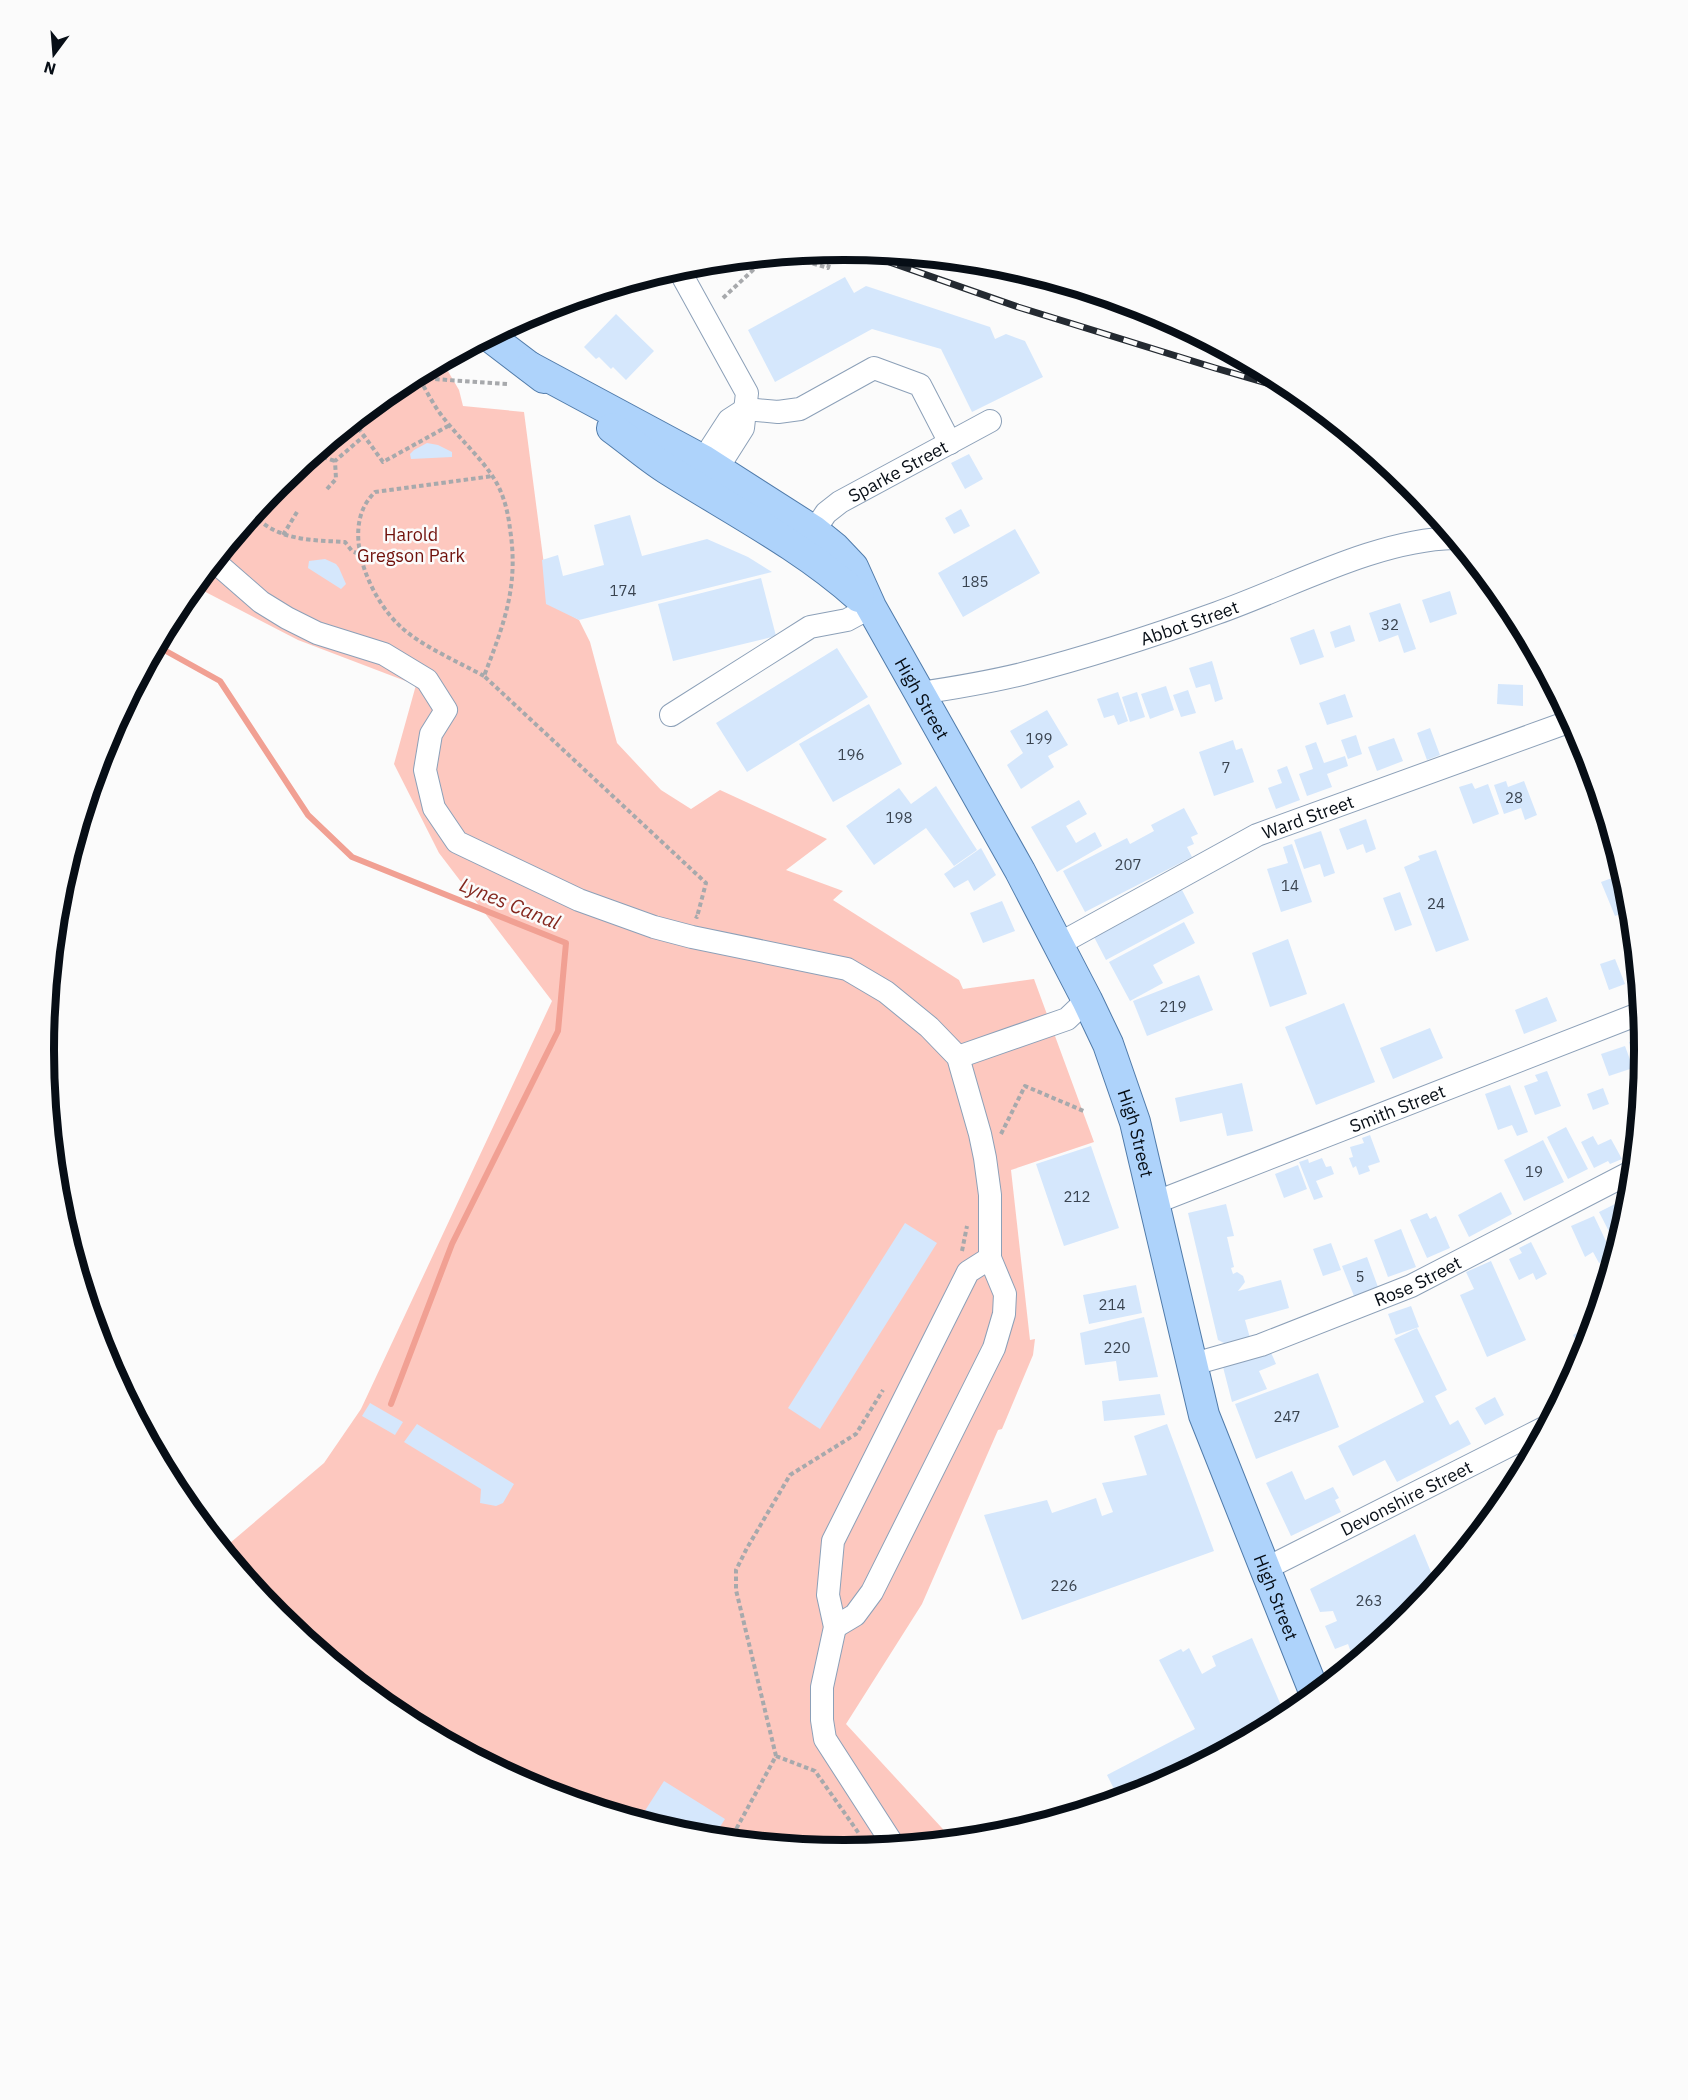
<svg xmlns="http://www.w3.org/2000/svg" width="1688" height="2100" viewBox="0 0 1688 2100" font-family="'IBM Plex Sans',sans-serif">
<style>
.green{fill:#fdc8bf}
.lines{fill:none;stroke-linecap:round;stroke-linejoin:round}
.stream{stroke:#f1a093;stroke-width:6}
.building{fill:#d5e7fc}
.minor-casing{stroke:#8ca0b8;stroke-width:24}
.major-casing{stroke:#507baa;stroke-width:32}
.path{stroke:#a7a9ac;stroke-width:4;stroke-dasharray:4.5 3;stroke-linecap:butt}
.minor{stroke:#fff;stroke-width:22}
.major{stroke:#aed3fb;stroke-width:30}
.rail-casing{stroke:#242a31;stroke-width:7}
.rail{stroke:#fbfbfb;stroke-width:4.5;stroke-dasharray:14;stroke-linecap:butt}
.labels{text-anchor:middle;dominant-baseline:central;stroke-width:5;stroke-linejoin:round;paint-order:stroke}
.number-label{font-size:15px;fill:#3a4450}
.street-label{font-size:18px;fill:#070e16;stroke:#fbfbfb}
.park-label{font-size:18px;fill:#70110b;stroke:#fbfbfb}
.water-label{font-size:20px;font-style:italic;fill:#85281f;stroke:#fbfbfb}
.rim{fill:none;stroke:#070e16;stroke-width:8}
</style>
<rect width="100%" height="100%" fill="#fbfbfb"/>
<!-- green -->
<path class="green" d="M442 361 459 390 463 406 524 412 549 603 579 620 590 642 617 743 661 790 691 809 720 790 827 839 786 870 843 891 833 900 959 980 963 989 1034 979 1094 1142 1011 1170 1030 1340 1035 1339 1033 1355 1002 1429 998 1430 922 1604 846 1724 953 1840 844 1850 688 1835 537 1789 399 1715 278 1616 223 1549 324 1463 361 1409 552 1001 439 853 394 764 416 685 298 640 194 586 278 484 400 384Z"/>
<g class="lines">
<!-- stream -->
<path class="stream" d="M157 646 220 681 308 815 352 857 566 943 558 1031 452 1244 391 1404"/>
</g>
<!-- building -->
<path class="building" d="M845 277 854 293 866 286 990 327 995 339 1006 334 1025 341 1043 377 972 412 941 349 872 329 775 382 748 330Z
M616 314 654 351 626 380 613 367 611 369 599 357 596 359 584 347Z
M427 443 438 445 452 452V457L411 459 410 454 414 450Z
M969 454 983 479 965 489 951 463Z
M961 509 970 526 954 534 945 518Z
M630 515 642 556 707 539 748 557 772 572 579 620 546 604 542 560 558 555 563 576 604 565 594 525Z
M1015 529 1040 573 963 617 938 573Z
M325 559 336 564 339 568 346 584 341 589 308 568 309 561Z
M761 578 776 636 673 661 658 604Z
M1450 591 1457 614 1430 623 1422 600Z
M1400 603 1416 649 1404 653 1398 635 1379 642 1369 613Z
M1350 625 1355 641 1335 648 1330 632Z
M1314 629 1324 657 1300 665 1290 638Z
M837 648 868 697 747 772 716 723Z
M1212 661 1223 699 1215 702 1210 684 1196 688 1189 668Z
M1498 684 1523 685V706L1497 704Z
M1166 686 1174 710 1150 719 1141 694Z
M1188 690 1196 713 1181 717 1173 695Z
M1118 692 1128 721 1118 725 1114 715 1104 718 1097 699Z
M1137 692 1145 717 1130 722 1122 697Z
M1345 694 1353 717 1327 725 1319 703Z
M869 704 902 764 833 802 799 744Z
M1047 710 1068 745 1048 756 1054 767 1021 789 1007 765 1023 753 1010 731Z
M1430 728 1440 755 1427 760 1417 733Z
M1356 735 1362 754 1348 759 1341 740Z
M1394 738 1403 761 1377 771 1368 747Z
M1233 740 1236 750 1242 748 1254 782 1214 796 1199 752Z
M1316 742 1324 763 1345 756 1348 766 1327 774 1332 787 1307 796 1299 774 1313 769 1305 746Z
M1584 746 1592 772 1583 775 1574 750Z
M1287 766 1300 800 1276 809 1268 788 1282 783 1277 770Z
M1506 781 1508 787 1524 781 1537 815 1525 820 1521 808 1504 814 1494 785Z
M1472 783 1475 789 1488 784 1499 814 1473 824 1459 787Z
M936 786 977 850 954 866 926 828 874 865 846 826 899 788 911 804Z
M1079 800 1087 814 1066 826 1076 843 1095 832 1102 846 1057 872 1031 827Z
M1184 808 1198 834 1191 837 1194 844 1187 847 1192 857 1085 912 1063 871 1127 838 1130 844 1154 831 1151 825Z
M1366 819 1376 849 1366 853 1363 844 1347 850 1339 829Z
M1321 831 1335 873 1324 877 1320 864 1304 869 1294 840Z
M1292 844 1312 902 1281 912 1267 869 1288 863 1283 847Z
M981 848 996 875 974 891 968 880 954 888 944 874Z
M1436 850 1469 940 1436 952 1404 867 1420 860 1418 856Z
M1623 874 1629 894 1631 910 1615 916 1601 882Z
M1182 890 1194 913 1106 960 1094 937Z
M1400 892 1412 925 1395 931 1383 898Z
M1002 901 1015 931 983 943 970 913Z
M1184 922 1195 943 1153 965 1163 983 1130 1001 1109 962Z
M1288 939 1307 994 1270 1007 1252 953Z
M1615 959 1625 984 1609 990 1600 964Z
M1199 975 1213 1010 1147 1036 1133 1001Z
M1547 997 1557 1021 1524 1034 1515 1010Z
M1344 1003 1375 1082 1316 1105 1285 1027Z
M1430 1028 1443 1058 1393 1079 1380 1048Z
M1643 1038 1644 1050 1642 1080 1629 1042Z
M1625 1046 1633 1068 1609 1076 1601 1054Z
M1547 1071 1561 1106 1535 1115 1524 1086 1538 1081 1535 1075Z
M1242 1083 1253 1131 1227 1136 1222 1113 1180 1122 1175 1098Z
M1510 1085 1528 1132 1517 1136 1512 1125 1498 1130 1485 1094Z
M1603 1088 1609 1104 1593 1110 1587 1094Z
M1566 1127 1588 1169 1568 1179 1547 1137Z
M1370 1135 1380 1162 1368 1166 1370 1171 1359 1175 1356 1166 1353 1168 1349 1158 1353 1157 1350 1147 1364 1143 1362 1138Z
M1593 1136 1598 1145 1611 1139 1622 1159 1610 1164 1608 1161 1594 1168 1581 1142Z
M1543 1140 1564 1182 1524 1201 1504 1160Z
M1091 1146 1119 1228 1064 1246 1036 1164Z
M1322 1158 1326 1167 1331 1166 1334 1174 1316 1181 1323 1197 1314 1200 1299 1162 1308 1159 1309 1163Z
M1298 1165 1307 1189 1284 1198 1275 1174Z
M1501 1192 1512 1214 1469 1237 1458 1215Z
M1621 1201 1627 1212 1617 1247 1599 1212Z
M1226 1204 1234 1236 1227 1237 1234 1267 1231 1268 1233 1274 1237 1272 1243 1276 1245 1282 1238 1291 1281 1280 1289 1308 1245 1320 1250 1338 1226 1344 1218 1340 1188 1213Z
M1427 1213 1430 1219 1436 1216 1450 1248 1427 1258 1410 1220Z
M1594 1216 1613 1256 1599 1263 1593 1252 1585 1257 1571 1226Z
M905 1223 937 1243 820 1429 788 1408Z
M1401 1229 1416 1267 1388 1277 1374 1240Z
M1531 1242 1547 1274 1536 1280 1533 1273 1519 1280 1509 1259 1522 1253 1519 1248Z
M1331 1243 1341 1270 1323 1276 1313 1249Z
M1367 1257 1378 1287 1354 1296 1342 1266Z
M1491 1261 1526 1340 1487 1357 1460 1295 1474 1289 1466 1272Z
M1136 1285 1142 1313 1089 1324 1083 1295Z
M1411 1306 1419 1327 1396 1335 1388 1314Z
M1144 1317 1158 1377 1119 1381 1116 1361 1085 1365 1080 1333Z
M1593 1324 1584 1356 1573 1335Z
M1417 1328 1447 1390 1435 1396 1450 1425 1458 1420 1471 1444 1397 1482 1385 1460 1353 1476 1338 1446 1424 1402 1394 1339Z
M1269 1348 1276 1364 1259 1371 1267 1389 1232 1402 1223 1367Z
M1318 1373 1339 1427 1256 1459 1235 1404Z
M1160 1394 1165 1415 1104 1421 1102 1401Z
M1495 1397 1504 1415 1485 1425 1475 1408Z
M370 1403 403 1422 395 1435 362 1416Z
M417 1424 514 1484 503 1503 496 1506 480 1503 481 1489 404 1442Z
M1167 1424 1214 1551 1022 1620 984 1515 1047 1500 1052 1513 1096 1498 1102 1516 1113 1512 1102 1483 1147 1475 1134 1436Z
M1292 1471 1305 1500 1333 1487 1339 1498 1335 1500 1341 1512 1291 1536 1266 1483Z
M1415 1534 1436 1584 1410 1616 1346 1669 1352 1655 1348 1644 1335 1649 1325 1626 1337 1621 1333 1611 1320 1612 1310 1589Z
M1252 1638 1286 1717 1166 1781 1164 1778 1119 1799 1107 1775 1195 1729 1159 1660 1181 1649 1183 1652 1189 1648 1202 1674 1216 1666 1212 1656Z
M664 1781 725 1819 713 1838 687 1835 639 1820Z"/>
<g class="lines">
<!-- minor casing -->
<g class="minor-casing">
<g id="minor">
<path d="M678 268 747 393 743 428 717 469"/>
<path d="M703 460 729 420 746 409 778 412 800 409 874 368 920 385 950 443"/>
<path id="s1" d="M814 531 826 513 840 502 990 421"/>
<path d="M214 561 261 602 287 618 317 633 384 654 427 680 446 710 431 734 425 770 434 808 457 842 579 900 654 927 692 937 847 969 886 992 929 1027 958 1057 980 1134 985 1158 990 1195V1258L1005 1294 1004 1314 994 1348 872 1592 855 1615 835 1627"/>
<path id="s2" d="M920 693C954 688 989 682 1022 674 1088 657 1153 636 1217 613 1291 587 1375 540 1454 538"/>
<path d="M671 715 810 627 847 620 871 607"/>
<path id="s3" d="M1059 944 1257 835 1571 721"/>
<path d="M958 1057 1067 1019 1087 1000"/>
<path id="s4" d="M1154 1203 1641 1013"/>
<path id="s5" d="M1190 1365 1261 1345 1411 1286 1633 1171"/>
<path id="s6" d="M1265 1569 1546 1427"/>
<path d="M894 1846 825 1739 822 1720V1687L835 1627 828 1595 833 1541 968 1272 990 1258"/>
</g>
</g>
<!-- major casing -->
<g class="major-casing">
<g id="major">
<path d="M489 336 544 378"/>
<path id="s7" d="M530 367 703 460 814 531 835 548 853 567 871 607 1020 871 1087 1000 1108 1044 1135 1122 1204 1415 1315 1694"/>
<path d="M612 428C630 441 648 457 667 469 732 510 802 546 859 597"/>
</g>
</g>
<!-- path -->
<path class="path" d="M784 255 828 268 833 251
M887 256 888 254
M723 298 767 257
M507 384 419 378C427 392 435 408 446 421 461 440 480 457 493 477 503 492 508 511 510 529 519 586 504 624 484 676L706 883 697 917 695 916
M354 422 383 462 450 425
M322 448 326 458 335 461
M327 489 336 479 335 461 364 436
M253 514C277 541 312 540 345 542L352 551 361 555
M283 535 297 512
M484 676C460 663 420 645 401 627 373 602 346 544 364 507 367 501 371 496 375 492L493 476
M1001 1134 1025 1086 1086 1112
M962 1251 967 1226
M776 1756 815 1771 860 1835
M734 1833 746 1841
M726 1839 734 1833 776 1756 736 1590V1570L747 1548 790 1475 856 1434 883 1390"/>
<!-- minor -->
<use href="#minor" class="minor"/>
<!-- major -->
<use href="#major" class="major"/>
<!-- rail casing -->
<g class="rail-casing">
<path id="rail" d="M858 251 1018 307 1215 368 1298 392"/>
</g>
<!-- rail -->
<use href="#rail" class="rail"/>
</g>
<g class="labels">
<!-- number labels -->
<g class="number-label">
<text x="975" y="581">185</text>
<text x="623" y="590">174</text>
<text x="1390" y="624">32</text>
<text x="1039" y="738">199</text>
<text x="851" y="754">196</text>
<text x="1226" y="767">7</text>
<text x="1514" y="797">28</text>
<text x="899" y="817">198</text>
<text x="1128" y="864">207</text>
<text x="1290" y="885">14</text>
<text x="1436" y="903">24</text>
<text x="1173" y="1006">219</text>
<text x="1534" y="1171">19</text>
<text x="1077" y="1196">212</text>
<text x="1360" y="1276">5</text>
<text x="1112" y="1304">214</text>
<text x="1117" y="1347">220</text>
<text x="1287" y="1416">247</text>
<text x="1064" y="1585">226</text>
<text x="1369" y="1600">263</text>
</g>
<!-- street labels -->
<g class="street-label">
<text stroke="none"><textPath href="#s1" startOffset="105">Sparke Street</textPath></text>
<text stroke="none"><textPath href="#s2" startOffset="279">Abbot Street</textPath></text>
<text stroke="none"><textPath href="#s7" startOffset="530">High Street</textPath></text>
<text stroke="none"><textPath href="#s3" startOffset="280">Ward Street</textPath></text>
<text stroke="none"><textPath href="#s4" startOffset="261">Smith Street</textPath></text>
<text stroke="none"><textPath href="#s7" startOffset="1016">High Street</textPath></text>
<text stroke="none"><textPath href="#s5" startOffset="243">Rose Street</textPath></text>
<text stroke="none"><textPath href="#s6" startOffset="158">Devonshire Street</textPath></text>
<text stroke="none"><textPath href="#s7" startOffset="1502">High Street</textPath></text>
</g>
<!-- park labels -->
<g class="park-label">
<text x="411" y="534">Harold<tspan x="411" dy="21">Gregson Park</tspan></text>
</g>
<!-- water labels -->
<g class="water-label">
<text transform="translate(510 903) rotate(22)">Lynes Canal</text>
</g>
</g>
<!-- crop -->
<path d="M0 0H1688V2100H0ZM54 1050a790 790 0 1 1 1580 0a790 790 0 1 1-1580 0Z" fill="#fbfbfb" fill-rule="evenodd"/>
<path class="rim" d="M54 1050a790 790 0 1 1 1580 0a790 790 0 1 1-1580 0Z"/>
<!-- north arrow -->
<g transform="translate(54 54) rotate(196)" stroke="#fbfbfb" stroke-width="4.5" paint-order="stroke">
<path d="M0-4.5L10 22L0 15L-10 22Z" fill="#070e16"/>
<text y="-9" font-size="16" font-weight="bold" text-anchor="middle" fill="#070e16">N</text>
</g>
</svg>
